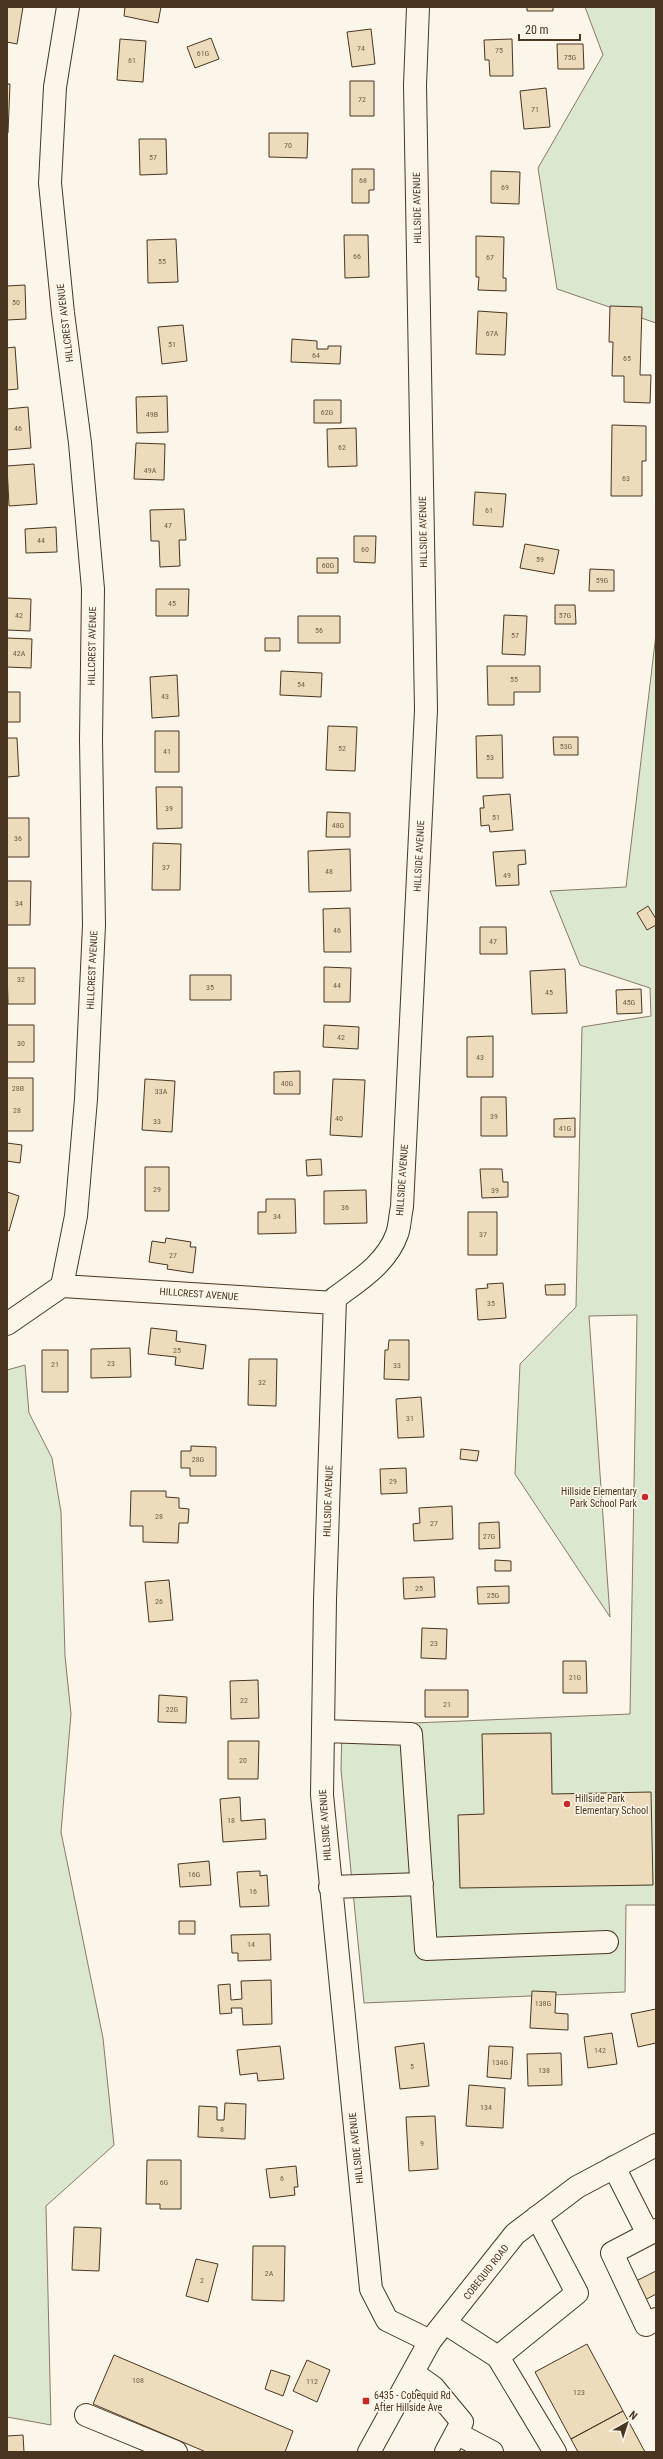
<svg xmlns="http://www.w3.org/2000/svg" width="663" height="2459" viewBox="0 0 663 2459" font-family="'Roboto Condensed',sans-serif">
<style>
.green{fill:#dce7d0;stroke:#887966}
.building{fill:#ecdcbc;stroke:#4a3520}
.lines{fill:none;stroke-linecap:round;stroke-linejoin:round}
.minor-casing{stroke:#4a3520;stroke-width:24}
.major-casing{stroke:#4a3520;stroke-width:24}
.minor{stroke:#fbf6e9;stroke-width:22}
.major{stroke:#fbf6e9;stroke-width:22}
.poi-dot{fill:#c62828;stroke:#fbf6e9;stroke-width:1.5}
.labels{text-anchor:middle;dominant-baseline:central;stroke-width:3;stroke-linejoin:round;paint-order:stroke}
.number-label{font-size:8px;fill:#725f47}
.street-label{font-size:10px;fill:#4a3520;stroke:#fbf6e9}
.poi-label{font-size:10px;fill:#4a3520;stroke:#fbf6e9;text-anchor:start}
</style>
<rect width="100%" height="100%" fill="#fbf6e9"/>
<!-- green -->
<path class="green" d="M585 7H656V323L557 289 538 168 603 55Z
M656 634V1905H626L625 1992 364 2003 341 1770 342 1726 630 1714 637 1315 589 1316 610 1617 515 1474 520 1364 576 1307 582 1027 651 1016 650 988 580 965 550 891 626 887Z
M25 1365 29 1413 52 1458 61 1512 65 1656 71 1714 61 1832 103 2038 114 2145 46 2206 51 2425 7 2417V1370Z"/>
<!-- building -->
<path class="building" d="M7 7H23L17 44 7 42Z
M125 7H161L158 23 124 16Z
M527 7H553V11H527Z
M371 29 375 64 352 67 347 32Z
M211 38 219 59 195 68 187 47Z
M120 39 146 41 143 82 117 80Z
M512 39 513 76H490L489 60H485L484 40Z
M557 44H583L584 69H558Z
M350 81H374V116H350Z
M7 84H10L8 133H7Z
M546 88 550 127 524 129 520 91Z
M269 133H308L307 158 269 157Z
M139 139H166L167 174 140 175Z
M352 169H374V190H369V203H352Z
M491 171 520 172 519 204 491 203Z
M344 235H368L369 277 345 278Z
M476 236 504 237 503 278H506V291L478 290 479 277H476Z
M176 239 178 282 148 283 147 240Z
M25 285 26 319 7 320V286Z
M610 306 642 307 640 375H651L650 403 624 402V376H612L613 342H609Z
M478 311 507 313 505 355 476 354Z
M183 325 187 361 162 364 158 327Z
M292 339 317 341V349H328V346H341L340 364 291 362Z
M15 347 18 389 7 390V348Z
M167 396 168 432 137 433 136 397Z
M314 400H341V423H314Z
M28 407 31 448 7 450V409Z
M612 425 646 426V461H642V496H611Z
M356 428 357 466 328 467 327 429Z
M136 443 165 444 164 480 134 479Z
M34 464 37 504 9 506 7 466Z
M475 492 506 494 503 527 473 525Z
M184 509 186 540H179L180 566 160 567 159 541H151L150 510Z
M56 527 57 552 26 553 25 529Z
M354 536H376L375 563 354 562Z
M525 544 559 550 554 574 520 568Z
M317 558H338V573H317Z
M590 569 614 570V591H589Z
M156 589H189L188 616H156Z
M7 598 31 599 30 631 7 630Z
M555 605H575L576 624H555Z
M504 615 527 616 525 655 502 654Z
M298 616H340V643H298Z
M7 638 32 639 31 668 7 667Z
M265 638H280V651H265Z
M487 666H540V692H514V705H488Z
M281 671 322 673 321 697 280 695Z
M177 675 179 716 152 718 150 677Z
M7 692H20V722H7Z
M328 726 357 727 355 771 326 770Z
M155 731H179V772H155Z
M502 735 503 778H477L476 736Z
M553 737H578V755H554Z
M7 738H17L19 776 7 777Z
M156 787H182V828L157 829Z
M510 794 513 830 490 832 489 825 481 826 480 808H484L483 796Z
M327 812 350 813V837H326Z
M7 818H29V857H7Z
M153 843 181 844 180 890H152Z
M350 849 351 891 309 892 308 851Z
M525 850 526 864 518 865 519 885 496 886 493 852Z
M7 881H31L30 925H7Z
M648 906 656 919V925L647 930 637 913Z
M350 908 351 952H324L323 909Z
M480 927H506L507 954H480Z
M324 967 351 968 350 1002H324Z
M7 968H35V1004H8Z
M565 969 567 1013 532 1014 530 971Z
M190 975H231V1000H190Z
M641 989 642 1013 617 1014 616 990Z
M7 1025H34V1062H7Z
M324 1025 359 1027 358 1049 323 1047Z
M493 1036V1077H467V1037Z
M300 1071V1094H274V1072Z
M7 1078H33V1131H7Z
M145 1079 175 1081 172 1132 142 1130Z
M333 1079 365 1080 362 1137 330 1135Z
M481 1097H506L507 1136H481Z
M575 1118V1137H554V1119Z
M7 1143 22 1145 20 1163 7 1161Z
M321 1159 322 1175 307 1176 306 1160Z
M145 1167H169V1211H145Z
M480 1169H502L503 1182H508V1197L482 1198Z
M366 1190 367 1223 324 1224V1191Z
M7 1192 19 1196 9 1231 7 1230Z
M266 1199H295L296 1233 258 1234V1212H266Z
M468 1212H497V1255H468Z
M166 1238 191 1242 190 1247H196L193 1273 167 1269 168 1265 149 1262 152 1241 165 1243Z
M503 1283 506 1318 478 1320 476 1289 488 1288 487 1284Z
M565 1284V1295H546L545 1285Z
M151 1328 177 1331 176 1341 206 1345 203 1369 175 1365 176 1357 148 1354Z
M389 1340H409V1380L384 1379 385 1350H388Z
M130 1348 131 1377 91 1378V1349Z
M42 1350H68V1392H42Z
M249 1359H277L276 1406 248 1405Z
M421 1397 424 1437 398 1438 396 1399Z
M191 1446 216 1447V1476H190V1468H181V1451H191Z
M461 1449 479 1451 477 1461 460 1459Z
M406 1468 407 1493 381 1494 380 1469Z
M131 1491H166V1497L179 1498V1508L189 1509 188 1523H179L178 1543 143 1542V1526H130Z
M452 1506 453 1539 414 1541 413 1524 420 1523 419 1508Z
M499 1522 500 1548 479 1549V1523Z
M495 1560 511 1561V1571H495Z
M434 1577 435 1597 404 1599 403 1578Z
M169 1580 173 1620 149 1622 145 1582Z
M509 1586V1603L478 1604 477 1587Z
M422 1628 447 1629 446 1659 421 1658Z
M563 1661H586L587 1693H563Z
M258 1680 259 1718 231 1719 230 1681Z
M425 1690H468V1717H425Z
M159 1695 187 1697 186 1723 158 1722Z
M551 1733 552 1794 651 1792 653 1885 460 1888 458 1815 484 1814 482 1734Z
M228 1741H259L258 1779H228Z
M240 1797 241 1821 265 1819 266 1839 223 1842 220 1799Z
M209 1861 211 1885 180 1887 178 1864Z
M260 1871V1876L267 1875 269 1906 240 1907 237 1872Z
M179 1921H195V1934H179Z
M270 1934 271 1960 238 1961V1953H232L231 1935Z
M271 1980 272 2024 243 2025 242 2008H231L232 2013 220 2014 218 1985 230 1984 231 2000 242 1999 241 1981Z
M532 1991 556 1992 555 2013 568 2014V2030L530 2028Z
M656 2009V2043L638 2047 631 2014Z
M612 2033 617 2064 588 2068 584 2037Z
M424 2043 429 2086 400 2089 395 2047Z
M280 2046 284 2079 258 2081 257 2073 240 2075 237 2050Z
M489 2046 513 2047 511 2079 487 2077Z
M561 2053 562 2085 528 2086 527 2054Z
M469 2085 505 2088 503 2128 466 2126Z
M225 2103 246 2104 245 2139 198 2137 199 2106 217 2107V2120H224Z
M435 2116 438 2169 409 2171 406 2117Z
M147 2160H181V2209H160V2204H146Z
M296 2166 298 2187H294L295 2195 270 2198 266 2169Z
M74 2227 101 2228 99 2271 72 2270Z
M253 2246H285L284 2301 252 2300Z
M196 2259 218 2264 208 2302 186 2296Z
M656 2271V2294L645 2300 636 2281Z
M587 2344 623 2411 571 2439 535 2372Z
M114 2355 293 2431 285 2452H206L93 2404Z
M307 2360 330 2370 317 2402 293 2391Z
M271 2370 290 2376 283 2396 265 2389Z
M623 2411 645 2452H578L571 2439Z
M23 2435 24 2452H7V2436Z"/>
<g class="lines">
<!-- minor casing -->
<g class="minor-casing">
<path id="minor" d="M418 7 415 85 426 710 402 1207C400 1215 400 1226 397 1234 387 1263 358 1281 335 1298L325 1600 322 1795 371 2289 387 2320 430 2341
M62 1286 76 1216 86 1099 94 925 91 740 93 589 80 443 63 313 50 183 55 87 68 7
M7 1324 62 1286 335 1303
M323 1731 411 1734 426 1949 607 1942
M330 1887 422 1884
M614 2167 648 2234
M656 2230 612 2253 646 2325 656 2319
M445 2323 498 2357 577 2293 537 2217
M498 2357 555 2452
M413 2373 433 2387 462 2422 446 2452
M86 2415 176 2452
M456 2433 492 2452"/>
</g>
<!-- major casing -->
<g class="major-casing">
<path id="major" d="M369 2452 430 2341 515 2234 577 2187 656 2145"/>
</g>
<!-- minor -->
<use href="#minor" class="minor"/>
<!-- major -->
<use href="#major" class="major"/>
</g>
<!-- markers -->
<g class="poi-dot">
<circle cx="645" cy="1497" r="4"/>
<circle cx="567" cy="1804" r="4"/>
<rect x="362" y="2397" width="8" height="8" rx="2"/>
</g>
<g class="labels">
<!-- number labels -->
<g class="number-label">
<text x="361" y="48">74</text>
<text x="499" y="50">75</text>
<text x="203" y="53">61G</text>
<text x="570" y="57">75G</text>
<text x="132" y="60">61</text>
<text x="362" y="99">72</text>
<text x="535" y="109">71</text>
<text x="288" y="145">70</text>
<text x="153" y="157">57</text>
<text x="363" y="180">68</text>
<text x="505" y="187">69</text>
<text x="357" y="256">66</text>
<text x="490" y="257">67</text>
<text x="162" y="261">55</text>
<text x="16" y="302">50</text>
<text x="492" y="333">67A</text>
<text x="172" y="344">51</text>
<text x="316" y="355">64</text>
<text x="627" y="358">65</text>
<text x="327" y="412">62G</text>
<text x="152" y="414">49B</text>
<text x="18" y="428">46</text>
<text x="342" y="447">62</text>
<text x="150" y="470">49A</text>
<text x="626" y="478">63</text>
<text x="489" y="510">61</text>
<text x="168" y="525">47</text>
<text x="41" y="540">44</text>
<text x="365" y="549">60</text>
<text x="540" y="559">59</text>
<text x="328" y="565">60G</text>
<text x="602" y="580">59G</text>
<text x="172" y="603">45</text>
<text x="19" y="615">42</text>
<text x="565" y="615">57G</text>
<text x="319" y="630">56</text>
<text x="515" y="635">57</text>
<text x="19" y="653">42A</text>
<text x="514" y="679">55</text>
<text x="301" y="684">54</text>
<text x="165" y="696">43</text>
<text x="566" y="746">53G</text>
<text x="342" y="748">52</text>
<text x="167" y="751">41</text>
<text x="490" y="757">53</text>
<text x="169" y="808">39</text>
<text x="496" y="817">51</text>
<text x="338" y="825">48G</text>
<text x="18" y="838">36</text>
<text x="166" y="867">37</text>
<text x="329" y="871">48</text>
<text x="507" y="875">49</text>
<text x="19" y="903">34</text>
<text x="337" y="930">46</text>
<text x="493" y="941">47</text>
<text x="21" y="979">32</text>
<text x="337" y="985">44</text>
<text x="210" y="987">35</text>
<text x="549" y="992">45</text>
<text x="629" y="1002">45G</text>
<text x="341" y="1037">42</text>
<text x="21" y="1043">30</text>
<text x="480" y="1057">43</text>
<text x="287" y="1083">40G</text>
<text x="18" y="1088">28B</text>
<text x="161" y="1091">33A</text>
<text x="17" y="1110">28</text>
<text x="494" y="1116">39</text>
<text x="339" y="1118">40</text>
<text x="157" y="1121">33</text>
<text x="565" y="1128">41G</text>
<text x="157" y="1189">29</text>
<text x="495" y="1190">39</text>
<text x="345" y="1207">36</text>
<text x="277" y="1216">34</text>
<text x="483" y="1234">37</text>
<text x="173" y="1255">27</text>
<text x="491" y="1303">35</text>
<text x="177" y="1350">25</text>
<text x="111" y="1363">23</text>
<text x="55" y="1364">21</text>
<text x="397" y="1365">33</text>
<text x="262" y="1382">32</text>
<text x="410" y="1418">31</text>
<text x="198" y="1459">28G</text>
<text x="393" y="1481">29</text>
<text x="159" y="1516">28</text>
<text x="434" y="1523">27</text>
<text x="489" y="1536">27G</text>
<text x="419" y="1588">25</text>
<text x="493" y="1595">25G</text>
<text x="159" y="1601">26</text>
<text x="434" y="1643">23</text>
<text x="575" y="1677">21G</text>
<text x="244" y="1700">22</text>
<text x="447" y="1704">21</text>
<text x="172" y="1709">22G</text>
<text x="243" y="1760">20</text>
<text x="231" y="1820">18</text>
<text x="194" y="1874">16G</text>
<text x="253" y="1891">16</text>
<text x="251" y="1944">14</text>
<text x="543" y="2003">138G</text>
<text x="600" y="2050">142</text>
<text x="500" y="2062">134G</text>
<text x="412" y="2066">5</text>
<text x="544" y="2070">138</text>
<text x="486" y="2107">134</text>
<text x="222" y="2129">8</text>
<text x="422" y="2143">9</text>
<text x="282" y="2178">6</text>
<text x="164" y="2182">6G</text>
<text x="269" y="2273">2A</text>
<text x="202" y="2280">2</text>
<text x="138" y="2380">108</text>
<text x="312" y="2381">112</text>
<text x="579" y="2392">123</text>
</g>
<!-- street labels -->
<g class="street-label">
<text transform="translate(417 208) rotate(-91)">HILLSIDE AVENUE</text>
<text transform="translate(65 323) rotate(-97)">HILLCREST AVENUE</text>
<text transform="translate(423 532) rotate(-91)">HILLSIDE AVENUE</text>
<text transform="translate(92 646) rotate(-89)">HILLCREST AVENUE</text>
<text transform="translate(419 856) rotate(-87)">HILLSIDE AVENUE</text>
<text transform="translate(92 970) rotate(-87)">HILLCREST AVENUE</text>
<text transform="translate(402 1180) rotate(-86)">HILLSIDE AVENUE</text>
<text transform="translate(199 1294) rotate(4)">HILLCREST AVENUE</text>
<text transform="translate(328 1501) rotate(-88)">HILLSIDE AVENUE</text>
<text transform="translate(325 1825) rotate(-94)">HILLSIDE AVENUE</text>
<text transform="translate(356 2148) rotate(-96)">HILLSIDE AVENUE</text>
<text transform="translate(486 2272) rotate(-52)">COBEQUID ROAD</text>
</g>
<!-- poi labels -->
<g class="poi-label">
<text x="637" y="1491" text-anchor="end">Hillside Elementary<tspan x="637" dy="12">Park School Park</tspan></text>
<text x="575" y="1798">Hillside Park<tspan x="575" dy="12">Elementary School</tspan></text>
<text x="374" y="2395">6435 - Cobequid Rd<tspan x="374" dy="12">After Hillside Ave</tspan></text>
</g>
</g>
<!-- border -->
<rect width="663" height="2459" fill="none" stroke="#4a3520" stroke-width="16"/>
<!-- north arrow -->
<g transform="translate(627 2423) rotate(39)" stroke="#fbf6e9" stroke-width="3" paint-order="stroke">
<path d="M0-3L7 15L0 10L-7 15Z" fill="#4a3520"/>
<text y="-6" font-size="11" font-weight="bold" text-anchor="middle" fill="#4a3520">N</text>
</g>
<!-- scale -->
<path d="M519 34v6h61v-6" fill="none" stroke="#4a3520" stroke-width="2"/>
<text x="525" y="34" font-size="12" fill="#4a3520" stroke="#fbf6e9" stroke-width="3" paint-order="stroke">20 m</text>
</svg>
